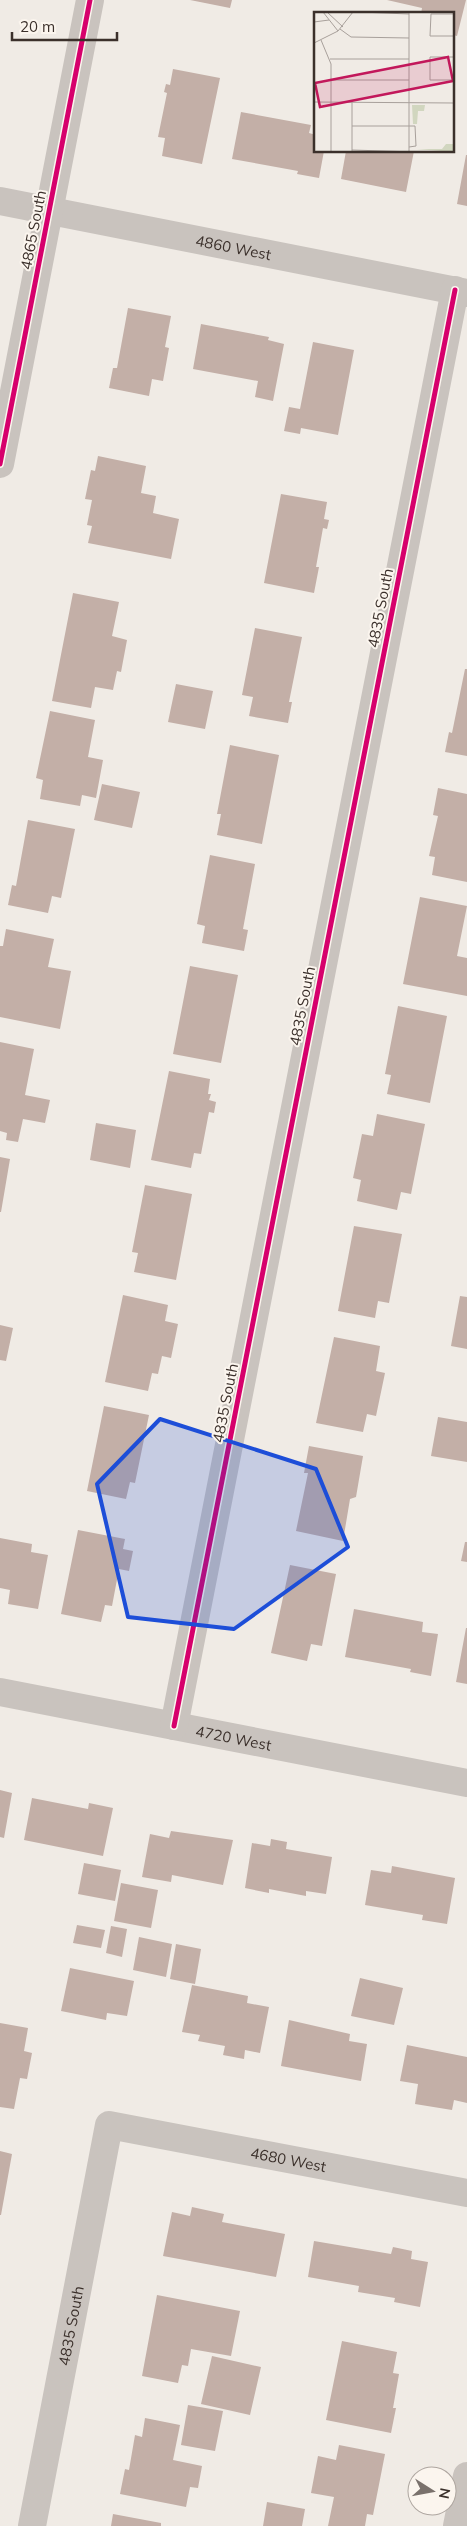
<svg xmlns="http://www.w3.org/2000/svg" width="467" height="2526" viewBox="0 0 467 2526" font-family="Mulish,sans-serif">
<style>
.building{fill:#c3afa7}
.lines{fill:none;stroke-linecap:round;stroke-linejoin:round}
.minor{stroke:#c9c3be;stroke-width:28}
.cycleway-casing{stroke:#fbf5ee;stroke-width:8}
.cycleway{stroke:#d6006c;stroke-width:5}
.marked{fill:#1d4ed8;fill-opacity:0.2;stroke:#1d4ed8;stroke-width:4;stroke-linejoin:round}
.labels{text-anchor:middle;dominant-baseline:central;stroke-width:4;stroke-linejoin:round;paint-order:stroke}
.street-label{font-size:15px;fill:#3b302b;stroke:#fbf5ee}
.inset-road{fill:none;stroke:#a8a09b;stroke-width:1}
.view{fill:#c2185b;fill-opacity:0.15;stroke:#c2185b;stroke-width:2.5}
.inset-edge{fill:none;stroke:#3b302b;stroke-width:2.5}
</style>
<rect width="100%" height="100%" fill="#f0ebe5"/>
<!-- building -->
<path class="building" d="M190 0H232L230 8Z
M387 0H466L457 36 453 35V14H421L422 8Z
M173 69 220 78 202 164 162 156 165 138 158 137 167 93 164 92 166 84 170 85Z
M241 112 311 125 309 133 316 135V151H324L319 178 297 174 298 171 232 159Z
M346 151H414L406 192 341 179Z
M466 155H467V206L457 204Z
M128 308 171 316 165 347 169 348 163 381 152 379 149 396 109 388 113 368H117Z
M201 324 269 337 268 340 284 344 273 401 255 397 258 381 193 369Z
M313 342 354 350 338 435 301 428 300 434 284 431 289 407 300 409Z
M98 456 146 466 141 493 156 496 153 513 179 519 171 559 88 543 92 526 87 525 92 500 85 499 91 470 95 471Z
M281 494 327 502 324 519 329 520 327 529 323 528 316 567H319L314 593 264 583Z
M73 593 119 602 112 636 127 640 121 672 117 671 113 690 95 687 91 708 52 701Z
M255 628 302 637 289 702H292L288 723 249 716 253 697 242 695Z
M465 669H467V756L445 752 449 732 452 733Z
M176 684 213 691 205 729 168 722Z
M50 711 95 720 88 757 103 760 96 798 82 795 80 806 40 799 43 780 36 778Z
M230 745 279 755 262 844 217 835 221 814H217Z
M102 784 140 792 132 828 94 820Z
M438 788 467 794V882L432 875 435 857 429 856 438 816 433 815Z
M28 820 75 829 61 898 52 896 48 913 8 905 12 885 16 886Z
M210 855 255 864 243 929 248 930 244 951 202 943 205 926 197 924Z
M420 897 467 906 457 956 467 958V996L403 984Z
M6 929 54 939 48 967 71 971 60 1029 0 1017V946H3Z
M190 966 238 975 221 1063 173 1054Z
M398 1006 447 1016 430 1103 387 1094 391 1075 385 1074Z
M0 1042 34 1049 25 1095 50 1100 45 1123 23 1119 18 1142 6 1140 7 1133 0 1131Z
M169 1071 210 1079 208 1094H211L209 1100 216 1102 214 1113 209 1112 201 1154 194 1153 191 1168 151 1160Z
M377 1114 425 1124 411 1194 401 1192 397 1210 357 1201 361 1180 353 1178 362 1134 373 1136Z
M96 1123 136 1130 130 1168 90 1160Z
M0 1157 10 1159 1 1212H0Z
M145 1185 192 1194 176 1280 134 1272 138 1253 132 1252Z
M354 1226 402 1234 389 1303 378 1301 375 1318 338 1311Z
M123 1295 168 1305 165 1321 178 1324 171 1358 162 1356 158 1374 152 1373 148 1391 105 1382Z
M460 1296 467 1297V1349L451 1346Z
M0 1325 13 1328 6 1361 0 1360Z
M334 1337 380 1346 376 1371 385 1373 376 1416 367 1414 363 1432 316 1423Z
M104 1406 149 1415 135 1483 130 1482 126 1499 87 1491Z
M438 1417 467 1422V1462L431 1456Z
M309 1446 363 1456 356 1497 350 1499 343 1541 296 1531 308 1473H304Z
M78 1530 125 1539 123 1549 133 1551 129 1571 119 1569 112 1606 105 1605 101 1622 61 1614Z
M0 1538 32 1544 31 1552 48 1555 38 1609 8 1604 10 1590 0 1588Z
M465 1542H467V1562L461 1561Z
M290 1565 336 1574 322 1646 311 1644 307 1661 271 1653Z
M354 1609 423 1622 422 1632 438 1634 431 1676 410 1672 411 1669 345 1657Z
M466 1628H467V1684L456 1682Z
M0 1790 12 1793 4 1838 0 1837Z
M32 1798 88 1809 89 1803 113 1808 103 1856 24 1840Z
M171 1831 233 1840 223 1885 172 1875 171 1882 142 1877 150 1834 169 1838Z
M271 1839 287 1842 286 1849 332 1857 326 1894 306 1891V1896L269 1889V1893L245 1888 252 1843 270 1846Z
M84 1863 121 1870 115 1901 78 1894Z
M392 1866 455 1878 447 1924 422 1920 423 1915 365 1905 371 1870 391 1873Z
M121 1883 158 1890 151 1928 114 1921Z
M77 1925 105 1930 101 1948 73 1943Z
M111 1926 127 1929 122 1957 106 1953Z
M139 1937 172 1944 166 1977 133 1970Z
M176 1944 201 1949 195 1984 170 1979Z
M70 1968 134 1981 127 2016 107 2013 106 2020 61 2011Z
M360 1978 403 1988 394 2025 351 2016Z
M192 1985 248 1996 247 2003 269 2007 260 2053 245 2050 244 2059 223 2055 225 2046 198 2041 200 2035 182 2032Z
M289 2020 350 2034 349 2041 367 2044 361 2081 281 2066Z
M0 2023 28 2028 24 2051 32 2053 27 2079 20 2078 14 2109 0 2107Z
M407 2045 467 2057V2103L454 2100 452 2110 415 2104 418 2084 400 2081Z
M0 2151 12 2154 1 2215H0Z
M192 2207 224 2214 222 2222 285 2234 276 2277 163 2256 172 2212 190 2216Z
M314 2241 391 2254 393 2247 412 2251 411 2259 428 2262 420 2307 394 2302 395 2298 358 2292 359 2286 308 2277Z
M157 2295 240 2311 231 2356 191 2349 188 2366 182 2365 178 2383 142 2376Z
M342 2341 397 2352 393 2373 399 2374 393 2408H396L391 2433 326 2420Z
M212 2356 261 2367 250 2415 201 2404Z
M188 2405 223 2411 215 2451 181 2445Z
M145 2418 180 2425 173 2460 202 2466 198 2488 190 2487 186 2507 120 2494 125 2469 129 2470 135 2435 142 2437Z
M339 2445 385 2454 373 2515 367 2514 365 2526H328L334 2497 311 2493 318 2456 336 2460Z
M267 2502 305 2509 302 2526H263Z
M113 2514 161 2523V2526H111Z"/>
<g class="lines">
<!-- minor -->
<g class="minor">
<path id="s1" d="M0 201 467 293"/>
<path d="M0 464 90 0"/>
<path id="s2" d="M0 1692 467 1783"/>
<path d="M174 1726 455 290"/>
<path id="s3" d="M32 2526 109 2125 467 2193"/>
<path d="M457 2526 467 2476"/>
</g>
<!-- cycleway casing -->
<g class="cycleway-casing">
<path id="cycleway" d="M0 464 90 0
M174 1726 455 290"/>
</g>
<!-- cycleway -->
<use href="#cycleway" class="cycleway"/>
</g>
<!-- marked area -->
<path class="marked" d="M160 1419 316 1469 348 1547 234 1629 128 1617 97 1484Z"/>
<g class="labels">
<!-- street labels -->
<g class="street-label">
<text transform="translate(33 230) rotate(-79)">4865 South</text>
<text stroke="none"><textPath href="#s1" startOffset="238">4860 West</textPath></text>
<text transform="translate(380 608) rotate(-79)">4835 South</text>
<text transform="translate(302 1006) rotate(-79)">4835 South</text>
<text transform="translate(225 1403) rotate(-79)">4835 South</text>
<text stroke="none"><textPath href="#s2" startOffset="238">4720 West</textPath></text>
<text stroke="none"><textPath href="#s3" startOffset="591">4680 West</textPath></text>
<text stroke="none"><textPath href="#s3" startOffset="204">4835 South</textPath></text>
</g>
</g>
<!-- overview -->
<g transform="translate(314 12)">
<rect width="140" height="140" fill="#f0ebe5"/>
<path d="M98 93H111L110 99H104L103 112H99ZM132 132H139V140L103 137H128Z" fill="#d1d6bf"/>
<path class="inset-road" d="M9 0 24 19M13 0 29 15M46 0 95 2M140 2H117L116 24H140M0 10 15 8M26 17 37 25 95 26M7 28 17 52V140M0 31 24 19 39 0M140 45H116V68H140M16 47H95M17 68H95M0 90 140 91M38 114H101L102 134 95 135M38 138 102 140M38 140V90M95 140V0"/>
<path class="view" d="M134 45 139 69 6 95 1 71Z"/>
<rect width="140" height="140" class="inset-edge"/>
</g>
<!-- north arrow -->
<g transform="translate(432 2491) rotate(101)"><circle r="24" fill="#fbf5ee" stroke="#aea6a0"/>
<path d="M0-4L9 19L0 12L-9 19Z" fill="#7a716c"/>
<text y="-8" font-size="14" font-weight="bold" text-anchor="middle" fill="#3b302b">N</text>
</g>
<!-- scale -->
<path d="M12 32v8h105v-8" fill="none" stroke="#3b302b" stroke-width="2.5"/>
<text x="20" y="32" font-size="15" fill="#3b302b" stroke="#fbf5ee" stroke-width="4" paint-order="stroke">20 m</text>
</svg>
